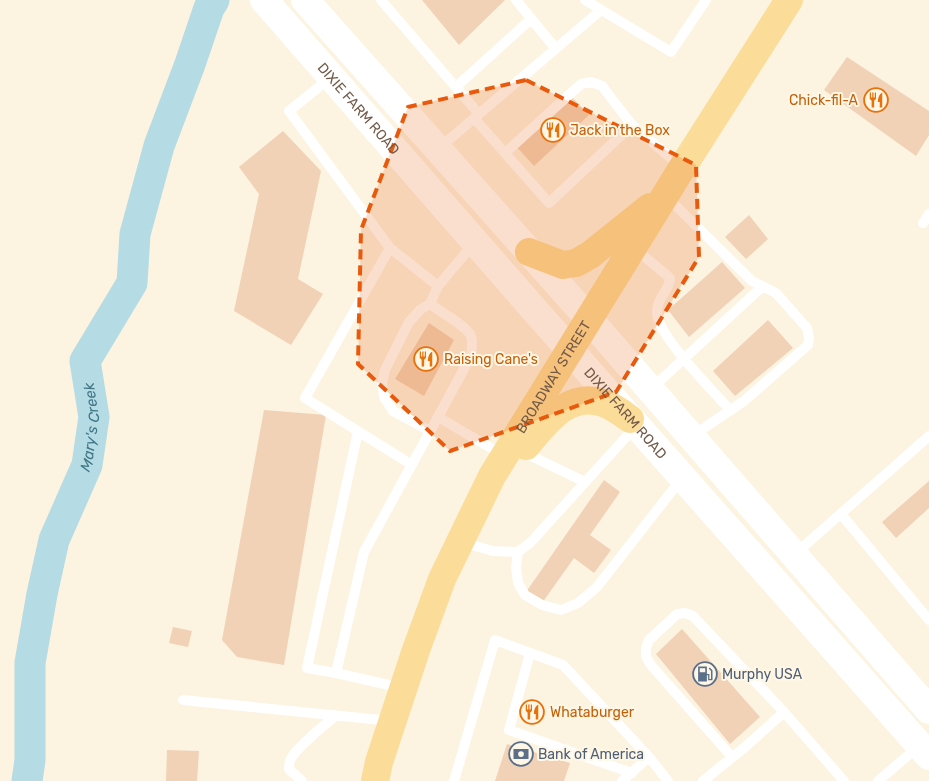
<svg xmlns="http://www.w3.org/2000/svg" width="929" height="781" viewBox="0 0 929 781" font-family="Rubik,sans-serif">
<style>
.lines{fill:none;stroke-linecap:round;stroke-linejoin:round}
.river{stroke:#b5dbe5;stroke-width:31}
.building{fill:#f1d2b7}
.lane{stroke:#fff;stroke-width:10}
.secondary{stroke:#fff;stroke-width:28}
.primary{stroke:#fbdc98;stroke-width:28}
.marked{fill:#e8590c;fill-opacity:0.2;stroke:#e8590c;stroke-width:4;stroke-dasharray:10 6;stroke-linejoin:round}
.labels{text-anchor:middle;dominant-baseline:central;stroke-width:4;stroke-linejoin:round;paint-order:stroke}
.food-label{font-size:14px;fill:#c56008;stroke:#fff7e6;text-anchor:start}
.street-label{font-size:14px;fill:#725948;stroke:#fff7e6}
.service-label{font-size:14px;fill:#4e5e75;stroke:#fff7e6;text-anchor:start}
.water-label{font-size:15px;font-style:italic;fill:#417685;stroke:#fff7e6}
</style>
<rect width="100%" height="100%" fill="#fcf3e0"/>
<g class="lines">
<!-- river -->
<path class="river" id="s1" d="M27 781 30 760V663L42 594 54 540 87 465 94 417 85 361 132 283 135 234 159 146 190 64 209 8 214 0"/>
</g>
<!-- building -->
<path class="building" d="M422 0H505L459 45Z
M847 57 929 111V135L916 156 824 90Z
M572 97 589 115 534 166 515 145Z
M283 131 321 171 298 279 323 294 291 345 234 311 259 194 239 167Z
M749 215 768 239 746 259 725 237Z
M722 262 745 288 689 337 668 310Z
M768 320 793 348 735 396 713 371Z
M429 323 454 340 424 396 395 379Z
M264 410 326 415 284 665 237 657 222 640Z
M604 480 620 492 590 535 611 550 594 573 574 558 542 603 526 592Z
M929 481V508L896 538 882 522Z
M173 627 192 631 188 647 169 643Z
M682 629 760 717 730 744 656 654Z
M507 744 570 763 564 781H495Z
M167 750 199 751 197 781H166Z"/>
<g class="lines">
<!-- lane -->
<path class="lane" d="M381 0 479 114
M516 0 556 49
M585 0 671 52 706 0
M330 78 289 111 390 248 438 286
M456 87 531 19
M474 118 549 203 632 125 681 167
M438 149 601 10
M505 153 581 84 591 82 602 86 632 125
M667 197 752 281 776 293 807 328 809 338 808 345 744 401 692 436
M923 223 929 214
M633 247 670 278C669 292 656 298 657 314 660 338 712 390 730 410
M390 248 305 398 412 465
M430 304 421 309 409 322 385 370 382 383 384 397 393 411 430 431
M651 389 763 286
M438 417 471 356C472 349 473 342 471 336 467 326 439 311 430 304L438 286 474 243
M523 452 585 482
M841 514 929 620
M461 542 493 551 518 552 531 542 636 426
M518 552 516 567 518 583 525 595 542 605 561 610 578 603 597 587 682 478
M795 554 929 436
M530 653 509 730 632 773
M336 673 307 668 358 431
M402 688 336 673 364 552 438 417 503 455
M183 700 391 721
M732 757 650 664 646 656V648L649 640 677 614 685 613 693 616 784 712
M302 781 289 769C289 766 289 763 290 761 293 750 326 724 335 716
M454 781 495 640 563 665 649 757 668 781
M622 781 649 757
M703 781 745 747 784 712 844 781
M878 781 919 746"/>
<!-- secondary -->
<g class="secondary">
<path id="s2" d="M264 0 538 314 929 756"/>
<path d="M305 0 589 319 929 710"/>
</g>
<!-- primary -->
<g class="primary">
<path d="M529 252 563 265 576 263 590 255 650 207"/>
<path d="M526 446C546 423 568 391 603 403 613 406 622 413 630 419"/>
<path id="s3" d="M375 781 379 762 416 650 442 579 492 476 682 168 789 0"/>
</g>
</g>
<!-- marked area -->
<path class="marked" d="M526 80 696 165 699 257 616 392 450 451 358 364 361 230 408 107Z"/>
<!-- icons -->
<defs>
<g id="restaurant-ring" transform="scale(1.25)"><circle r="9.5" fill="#fff7e6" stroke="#e8710a" stroke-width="1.5"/><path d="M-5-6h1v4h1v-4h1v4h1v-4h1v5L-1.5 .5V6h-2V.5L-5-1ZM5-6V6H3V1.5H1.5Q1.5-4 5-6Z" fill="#e8710a"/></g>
<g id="fuel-ring" transform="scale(1.25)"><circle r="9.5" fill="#fff7e6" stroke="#5c6f8a" stroke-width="1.5"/><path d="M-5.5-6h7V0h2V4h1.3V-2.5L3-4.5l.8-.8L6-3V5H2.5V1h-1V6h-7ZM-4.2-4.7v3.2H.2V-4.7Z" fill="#5c6f8a"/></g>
<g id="bank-ring" transform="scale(1.25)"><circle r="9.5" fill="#fff7e6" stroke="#5c6f8a" stroke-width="1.5"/><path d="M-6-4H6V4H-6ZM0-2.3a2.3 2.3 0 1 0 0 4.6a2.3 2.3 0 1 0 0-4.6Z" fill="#5c6f8a"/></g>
</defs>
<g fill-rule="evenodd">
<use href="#restaurant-ring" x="876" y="100"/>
<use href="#restaurant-ring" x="553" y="130"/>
<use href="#restaurant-ring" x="426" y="359"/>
<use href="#fuel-ring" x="705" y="674"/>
<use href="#restaurant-ring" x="532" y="712"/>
<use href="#bank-ring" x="521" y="754"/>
</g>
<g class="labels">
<!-- food labels -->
<g class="food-label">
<text x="858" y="100" text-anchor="end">Chick-fil-A</text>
<text x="570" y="130">Jack in the Box</text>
<text x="444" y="359">Raising Cane's</text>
<text x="550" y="712">Whataburger</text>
</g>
<!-- street labels -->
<g class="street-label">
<text stroke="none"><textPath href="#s2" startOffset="144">DIXIE FARM ROAD</textPath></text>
<text stroke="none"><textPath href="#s3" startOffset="444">BROADWAY STREET</textPath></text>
<text stroke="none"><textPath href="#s2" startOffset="549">DIXIE FARM ROAD</textPath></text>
</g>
<!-- service labels -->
<g class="service-label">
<text x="722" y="674">Murphy USA</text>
<text x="538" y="754">Bank of America</text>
</g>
<!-- water labels -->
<g class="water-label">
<text stroke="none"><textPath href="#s1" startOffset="364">Mary's Creek</textPath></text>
</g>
</g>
</svg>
